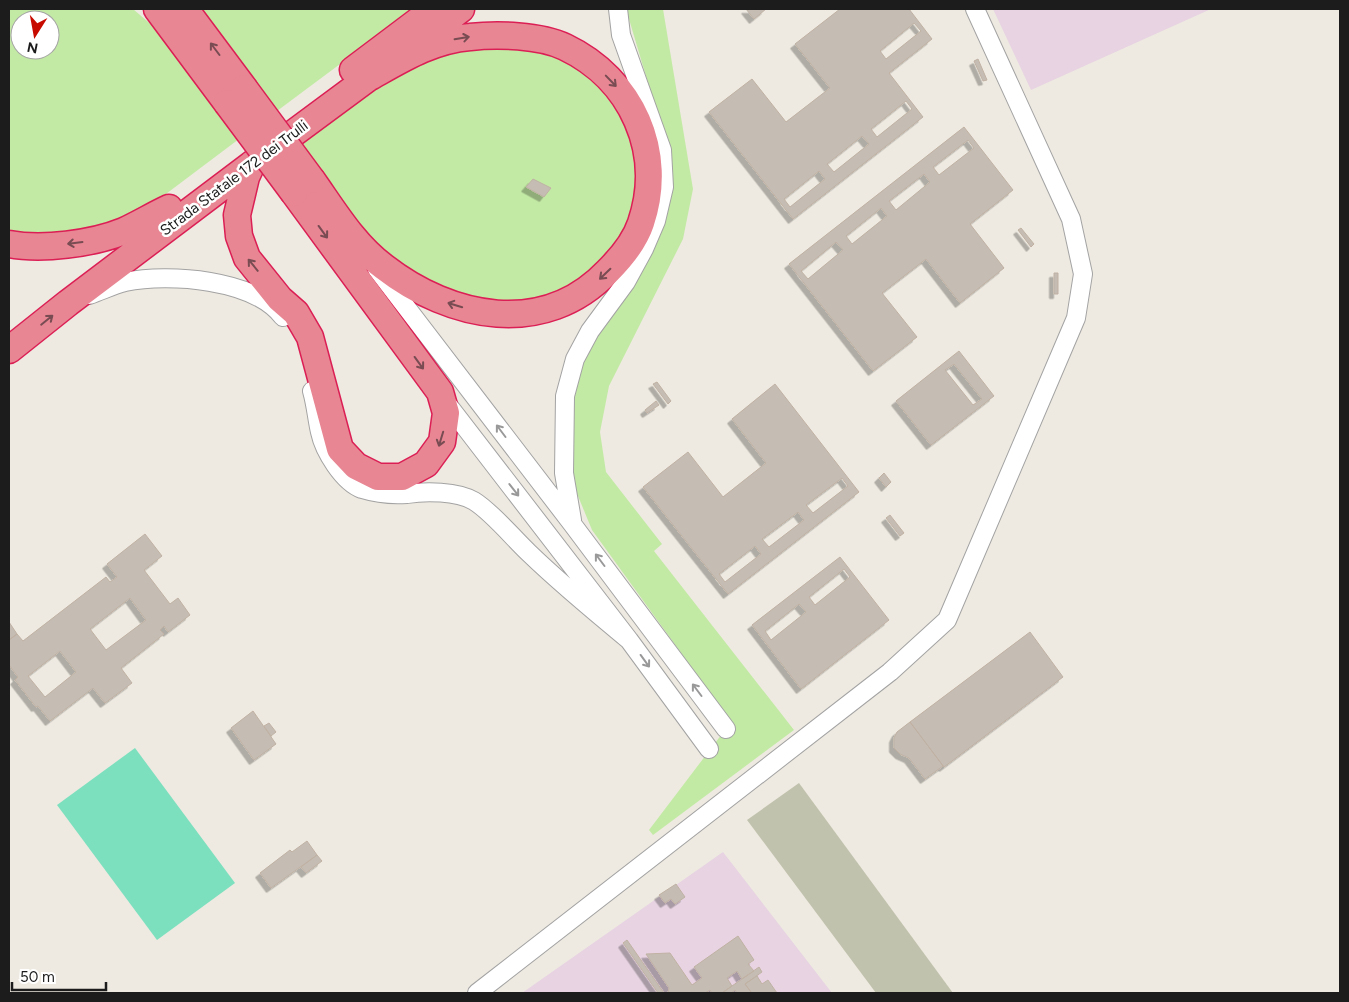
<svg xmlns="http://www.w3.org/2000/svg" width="1349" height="1002" viewBox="0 0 1349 1002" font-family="Figtree,sans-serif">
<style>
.industrial{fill:#e7d3e2}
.construction{fill:#c1c2ad}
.grass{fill:#c3eaa5;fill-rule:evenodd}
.pitch{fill:#7ce0bf}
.building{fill:#c5bdb4;stroke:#c0b1a3;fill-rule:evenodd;filter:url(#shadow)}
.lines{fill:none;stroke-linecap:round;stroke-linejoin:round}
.minor-casing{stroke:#a3a3a3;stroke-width:20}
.highway-casing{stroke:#db1f55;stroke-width:29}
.minor{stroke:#fff;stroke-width:18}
.highway{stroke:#e88693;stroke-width:26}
.highway-bridge-casing{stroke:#db1f55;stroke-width:29;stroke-linecap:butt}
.highway-bridge{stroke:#e88693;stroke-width:26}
.oneway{stroke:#784c52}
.oneway2{stroke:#999}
.labels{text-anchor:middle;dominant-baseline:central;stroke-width:5;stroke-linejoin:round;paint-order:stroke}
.street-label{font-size:15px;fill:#1c1c1c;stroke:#fff}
</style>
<defs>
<filter id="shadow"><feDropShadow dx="-4.5" dy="4.5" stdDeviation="0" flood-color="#0004"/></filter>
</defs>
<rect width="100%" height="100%" fill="#eeeae1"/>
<!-- industrial -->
<path class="industrial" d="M993 9H1211L1031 90Z
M723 852 832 993H522Z"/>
<!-- construction -->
<path class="construction" d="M799 783 953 993H876L747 820Z"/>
<!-- grass -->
<path class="grass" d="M9 9H133L160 32 243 136 134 218 97 233 9 237ZM20 20H50V50H20Z
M200 9H414L277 111Z
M626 9H663L693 189 683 239 609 386 600 432 606 472 662 544 654 551 794 730 653 835 649 830 731 722 592 530 571 479 565 428 582 358 652 246 665 140Z
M500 40 584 65 634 125 638 207 593 279 524 309 421 285 367 235 302 144 402 69 423 56Z"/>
<!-- pitch -->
<path class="pitch" d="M135 748 235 883 157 940 57 805Z"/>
<!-- building -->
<path class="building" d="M746 9H766L754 19Z
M840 9H909L932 39 889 73 923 117 793 219 709 112 752 79 786 122 830 88 795 44ZM914 23 921 31 886 59 880 51ZM906 101 912 109 877 137 871 129ZM862 136 869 144 834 172 827 164ZM819 171 825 179 790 207 784 199Z
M978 59 987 80 983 81 974 61Z
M964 127 1013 190 970 224 1004 268 960 303 926 259 882 293 917 337 873 371 789 264ZM968 140 974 148 939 175 933 167ZM924 174 930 182 896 210 889 201ZM881 208 887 216 852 244 846 236ZM836 242 843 250 808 279 801 271Z
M533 179 551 188 544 197 526 187Z
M1021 228 1034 244 1031 247 1018 230Z
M1054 273H1058V294H1054Z
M959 351 994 396 931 445 896 401ZM954 364 982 399 973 405 945 370Z
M657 382 671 401 668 404 653 384Z
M775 384 859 492 728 594 643 487 688 452 723 497 766 463 732 419ZM842 478 848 486 813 513 806 505ZM798 512 804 520 769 547 762 539ZM755 546 761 554 725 582 719 574Z
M656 401 659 405 647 413 645 410Z
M884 473 891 482 886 487 879 478Z
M890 515 904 533 900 536 886 518Z
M145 534 162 556 144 570 170 604 178 598 190 615 168 632 164 626 160 630 164 634 121 668 132 683 105 703 93 688 50 721 38 706 36 707 15 680 18 677 9 665V640L17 634 23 641 106 577 110 582 117 577 107 564ZM130 598 146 620 106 650 90 629ZM60 651 76 672 45 697 28 676Z
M840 557 889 620 801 689 752 625ZM844 569 850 577 815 605 809 597ZM799 604 806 612 771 640 765 631Z
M9 622 17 634 9 640Z
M1030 632 1063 677 944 767 910 722Z
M253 711 276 744 254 760 231 728Z
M910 722 943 766 925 779 909 758 900 754 894 748V738L897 732Z
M269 723 276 732 271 736 264 726Z
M307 841 317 855 271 888 260 873 290 850 292 852Z
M317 855 322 861 306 873 301 867Z
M676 884 685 897 675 904 671 899 665 903 659 895Z
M738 936 754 960 748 964 754 971 742 979 737 971 727 978 732 986 722 993H712L710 990 705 993H668L669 988 646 954 670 953 692 985 702 978 694 967Z
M627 940 664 993H658L623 943Z
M759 967 762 972 745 984 751 992 749 993H737L735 990 731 993H722Z
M757 976 762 984 768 980 777 993H749L751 992 745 984Z"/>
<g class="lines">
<!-- minor casing -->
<g class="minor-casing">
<path id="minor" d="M377 269 573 525 726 729
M89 295C101 291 113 285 125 282 169 273 254 279 283 317
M312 391C316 405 317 419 320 432 324 451 343 482 362 489 375 493 393 495 407 494 425 491 457 491 474 501 492 512 513 538 529 553 561 584 595 612 629 640
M445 401 629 640 709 749
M572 520 564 473 565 396 575 359 590 331 626 282 644 249 656 221 664 187 662 150 621 35 618 9
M477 993 890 672 947 620 1076 318 1083 274 1071 219 975 9"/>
</g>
<!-- highway casing -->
<g class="highway-casing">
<path id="highway" d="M157 9 227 103
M185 9 244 88
M414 44 461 9
M353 70 426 15
M252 164 246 177 237 215 239 236 247 258 280 299 296 313 310 337 340 449 356 466 378 477H402L426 464 442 442 446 413 440 392 294 193
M312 180C334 211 354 245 384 267 451 319 544 338 608 271 622 257 635 241 641 223 665 152 632 79 565 47 540 35 497 34 470 37 432 40 402 59 370 77
M9 244C42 250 92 244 124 231 139 224 154 215 169 208
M9 350 68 303 252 164 383 67"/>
</g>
<!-- minor -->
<use href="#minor" class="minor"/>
<!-- highway -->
<use href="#highway" class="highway"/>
<!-- highway-bridge casing -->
<g class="highway-bridge-casing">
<path id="highway-bridge" d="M244 88 312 180
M227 103 294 193"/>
</g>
<!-- highway-bridge -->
<use href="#highway-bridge" class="highway-bridge"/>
</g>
<!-- one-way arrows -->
<defs><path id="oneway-shaft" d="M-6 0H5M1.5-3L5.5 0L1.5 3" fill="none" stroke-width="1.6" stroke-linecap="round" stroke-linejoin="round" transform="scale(1.25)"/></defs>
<g class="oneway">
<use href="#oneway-shaft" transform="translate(462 38) rotate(-9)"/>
<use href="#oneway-shaft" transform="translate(215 49) rotate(-127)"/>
<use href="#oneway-shaft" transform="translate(611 81) rotate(46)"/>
<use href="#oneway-shaft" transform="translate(323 232) rotate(54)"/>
<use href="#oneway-shaft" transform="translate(75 243) rotate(173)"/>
<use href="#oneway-shaft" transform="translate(253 265) rotate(-129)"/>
<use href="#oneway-shaft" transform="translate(605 274) rotate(136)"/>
<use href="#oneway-shaft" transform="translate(455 305) rotate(-163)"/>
<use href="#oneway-shaft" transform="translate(47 320) rotate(-39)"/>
<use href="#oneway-shaft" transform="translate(419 363) rotate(54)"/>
<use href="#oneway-shaft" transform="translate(441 439) rotate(107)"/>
</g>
<g class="oneway2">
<use href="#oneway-shaft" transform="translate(501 431) rotate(-127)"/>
<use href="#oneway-shaft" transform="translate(514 490) rotate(52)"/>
<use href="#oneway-shaft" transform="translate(600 560) rotate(-127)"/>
<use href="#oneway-shaft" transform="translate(645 661) rotate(54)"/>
<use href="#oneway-shaft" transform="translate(697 690) rotate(-127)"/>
</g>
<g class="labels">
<!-- street labels -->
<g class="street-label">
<text transform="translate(234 178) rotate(-37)">Strada Statale 172 dei Trulli</text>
</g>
</g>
<!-- border -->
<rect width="1349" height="1002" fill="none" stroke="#1c1c1c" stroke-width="20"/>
<!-- north arrow -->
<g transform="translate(35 35) rotate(191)"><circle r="24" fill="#ffffff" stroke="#a4a4a4"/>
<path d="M0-4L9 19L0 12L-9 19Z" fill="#c80b00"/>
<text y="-8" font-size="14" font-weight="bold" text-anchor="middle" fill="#1c1c1c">N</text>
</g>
<!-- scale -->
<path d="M12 982v8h94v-8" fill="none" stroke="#1c1c1c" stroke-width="2.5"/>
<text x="20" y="982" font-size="15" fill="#1c1c1c" stroke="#ffffff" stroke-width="4" paint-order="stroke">50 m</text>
</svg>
